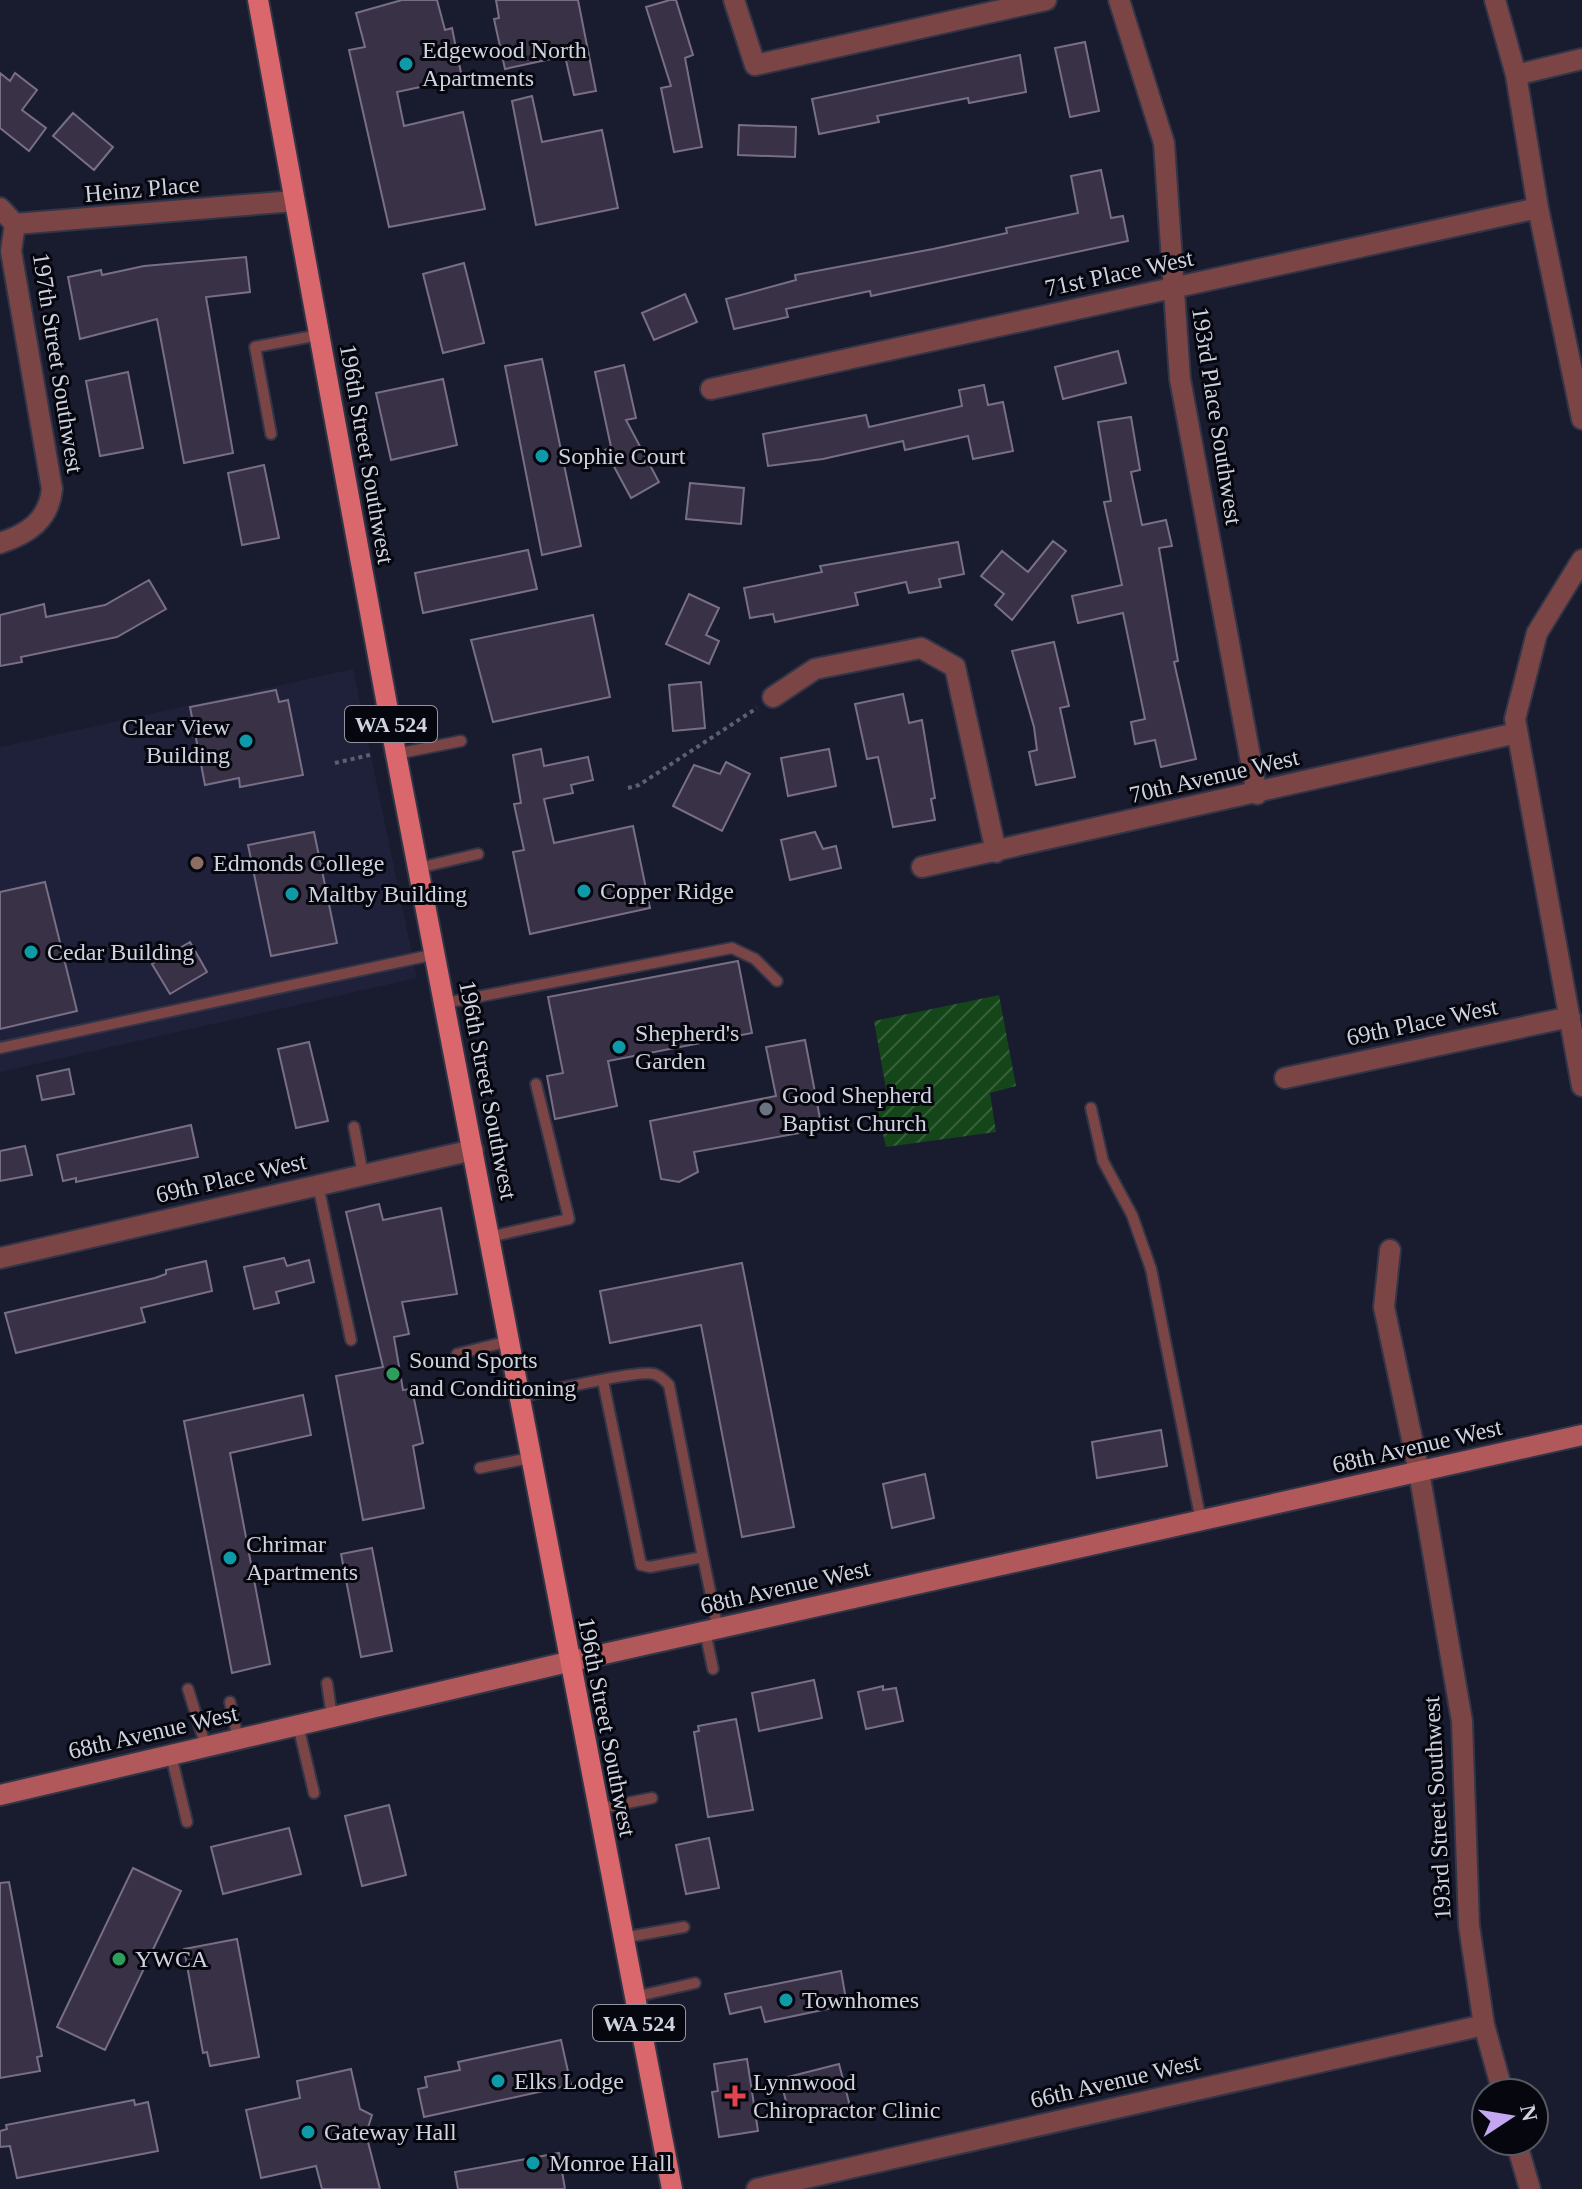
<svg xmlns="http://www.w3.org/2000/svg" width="1582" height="2189" viewBox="0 0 1582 2189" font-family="'Times New Roman',serif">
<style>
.built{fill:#1f213a}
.garden{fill:url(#garden-furrows)}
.building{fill:#393146;stroke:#786f87;stroke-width:2}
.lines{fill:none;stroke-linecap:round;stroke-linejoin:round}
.lane-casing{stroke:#323547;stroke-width:14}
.street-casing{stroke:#323547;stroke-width:24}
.secondary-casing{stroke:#323547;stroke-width:24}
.primary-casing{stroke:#323547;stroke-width:24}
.path{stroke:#5d6070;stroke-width:4;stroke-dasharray:4 4;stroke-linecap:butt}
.lane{stroke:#7b4445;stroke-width:10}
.street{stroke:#7b4445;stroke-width:20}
.secondary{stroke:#b0585a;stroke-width:20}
.primary{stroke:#da676b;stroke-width:20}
.culture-dot{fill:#0f9aa8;stroke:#06060e;stroke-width:3}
.education-dot{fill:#8d6e63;stroke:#06060e;stroke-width:3}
.worship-dot{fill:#6b7280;stroke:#06060e;stroke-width:3}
.leisure-dot{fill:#2e9e5b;stroke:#06060e;stroke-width:3}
.health-dot{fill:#e0444e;stroke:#06060e;stroke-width:3}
.labels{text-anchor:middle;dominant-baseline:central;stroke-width:6;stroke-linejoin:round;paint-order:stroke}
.shield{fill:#06060e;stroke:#9395a0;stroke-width:2}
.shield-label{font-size:22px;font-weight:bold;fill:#cfd2df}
.poi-label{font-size:24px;fill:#cfd2df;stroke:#06060e;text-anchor:start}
.street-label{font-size:24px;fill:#cfd2df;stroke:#06060e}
</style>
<defs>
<pattern id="garden-furrows" width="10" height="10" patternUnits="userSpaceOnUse" patternTransform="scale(2)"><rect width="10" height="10" fill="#15461a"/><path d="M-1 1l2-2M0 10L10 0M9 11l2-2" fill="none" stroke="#36603b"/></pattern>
</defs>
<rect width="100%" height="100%" fill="#191b2e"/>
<!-- built -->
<path class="built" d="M353 669 417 978 0 1072V747Z"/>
<!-- garden -->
<path class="garden" d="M999 995 1016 1086 990 1093 996 1132 886 1147 877 1108 889 1106 874 1021Z"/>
<!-- building -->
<path class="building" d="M402 0H437L445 30 452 28 462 78 397 92 404 126 463 112 485 209 389 227 349 50 365 47 356 13Z
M496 0H578L596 91 574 95 565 56 505 69 494 19 499 18Z
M670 0H676L693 55 685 58 702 147 674 152 661 88 671 86 646 7Z
M1085 42 1099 111 1070 117 1055 48Z
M1020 55 1026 92 969 103 968 98 877 116 879 122 819 134 812 99Z
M0 73 10 81 15 73 37 90 22 110 46 128 29 151 0 128Z
M532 96 542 142 602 130 618 208 536 225 512 101Z
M73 113 113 147 94 170 53 136Z
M739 125 796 127 795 157 738 155Z
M1101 170 1111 218 1123 216 1128 241 871 296 870 291 786 309 788 317 734 329 726 299 796 280 795 275 933 249 1007 233 1006 228 1078 213 1071 176Z
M246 257 250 292 206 297 233 453 184 463 157 319 80 339 68 277 101 270 102 275 144 266Z
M464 263 484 343 443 353 423 274Z
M685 294 697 322 654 340 642 313Z
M1118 351 1126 383 1063 399 1055 367Z
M542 359 581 546 542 555 505 366Z
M624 365 636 418 626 420 659 482 631 498 605 450 611 447 595 372Z
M128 372 143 448 100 456 86 381Z
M443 379 457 445 391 460 376 393Z
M984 385 988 405 1003 402 1013 451 973 459 968 436 905 450 903 441 823 459 768 466 763 434 866 415 869 427 962 406 959 390Z
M1131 417 1140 470 1131 472 1142 525 1166 520 1172 546 1159 548 1178 661 1174 662 1196 759 1161 767 1155 740 1135 744 1131 722 1145 719 1123 613 1078 623 1072 596 1122 585 1104 502 1111 501 1098 422Z
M264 465 279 538 242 545 228 473Z
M690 483 744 488 741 524 686 519Z
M1053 541 1066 551 1012 620 995 605 1004 594 981 576 1002 551 1028 572Z
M958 542 964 574 939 579 941 587 909 593 906 582 855 593 858 605 775 622 773 614 750 618 744 588 822 572 820 566Z
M528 550 537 589 423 613 415 573Z
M149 580 166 609 117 637 21 657 22 662 0 666V615L44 604 46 617 105 605Z
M689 594 719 608 706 635 719 641 709 664 666 644Z
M593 615 610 697 493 722 471 640Z
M1054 642 1069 706 1060 708 1075 777 1036 785 1029 752 1037 750 1034 727 1012 651Z
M701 682 705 728 673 731 669 685Z
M276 690 279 702 288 700 303 775 240 787 239 778 205 785 190 707Z
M903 694 909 723 922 720 935 798 931 799 935 820 893 827 878 757 867 759 855 704Z
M541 749 544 766 588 757 593 780 571 785 573 793 544 799 554 843 633 826 650 908 530 934 513 852 524 850 514 804 521 803 513 755Z
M829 749 836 786 788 796 781 758Z
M726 762 750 774 722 831 673 806 694 765 720 774Z
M314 832 337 943 271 956 248 845Z
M815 832 823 849 836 846 841 868 790 880 781 840Z
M45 882 77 1011 0 1029V892Z
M190 942 207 972 170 994 152 964Z
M738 961 752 1033 608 1061 617 1106 555 1119 547 1076 563 1073 548 997Z
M805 1040 822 1129 694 1152 698 1172 679 1182 661 1179 650 1121 776 1096 766 1047Z
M309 1042 328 1121 296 1128 278 1049Z
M69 1069 74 1094 42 1100 37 1076Z
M191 1125 198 1157 76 1182V1178L63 1181 57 1155Z
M25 1146 32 1175 0 1181V1151Z
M379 1204 383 1220 441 1208 457 1294 402 1302 409 1334 394 1337 403 1390 412 1389 423 1443 413 1446 424 1508 363 1520 336 1376 383 1367 346 1212Z
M284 1258 287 1266 309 1260 314 1282 276 1292 279 1303 254 1309 244 1267Z
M206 1261 212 1291 141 1308 145 1322 16 1353 5 1313 155 1278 166 1274V1270Z
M742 1263 794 1527 742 1537 701 1325 610 1343 600 1291Z
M303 1395 311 1435 230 1453 270 1664 232 1673 184 1421Z
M1161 1430 1167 1466 1097 1478 1092 1442Z
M925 1474 934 1518 892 1528 883 1484Z
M372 1548 392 1651 361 1657 341 1554Z
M814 1680 822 1718 759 1731 752 1693Z
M883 1686V1690L896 1688 903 1721 866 1729 858 1692Z
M736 1719 753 1810 708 1817 694 1732 699 1731 698 1726Z
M389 1805 406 1875 362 1886 345 1816Z
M289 1828 301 1874 223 1894 211 1847Z
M709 1838 719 1888 686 1894 676 1845Z
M133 1868 181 1891 105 2050 57 2027Z
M9 1882 42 2056 37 2057 40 2071 0 2078V1883Z
M237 1939 259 2057 210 2066 207 2052 203 2053 184 1949Z
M841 1971 847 2005 765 2022 761 2007 730 2014 725 1994Z
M561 2040 571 2085 424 2117 418 2089 427 2087 425 2077 460 2070 458 2062Z
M747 2059 758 2131 719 2137 712 2092 718 2091 714 2064Z
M839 2064 851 2110 818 2118 817 2112 802 2116 800 2109 789 2112 780 2079Z
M351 2069 360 2109 372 2115 366 2134 380 2189H322L316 2166 261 2178 246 2110 300 2098 297 2081Z
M134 2100 135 2105 148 2102 158 2151 17 2178 10 2146 0 2147V2131L7 2129 6 2125Z
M559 2153 565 2189H458L455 2172Z"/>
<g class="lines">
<!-- lane casing -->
<g class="lane-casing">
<path id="lane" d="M271 434 255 347 319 335
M396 754 461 741
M418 868 478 854
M445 1003 732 948 755 959 777 981
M0 1048 436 954
M1091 1108 1103 1161 1132 1215 1151 1269 1201 1521
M354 1127 363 1175
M318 1185 351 1340
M489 1237 569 1219 536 1084
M457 1354 509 1341
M519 1397C542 1393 639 1369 654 1374 661 1376 664 1380 669 1385L703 1557 650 1567 641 1565 603 1381
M480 1468 530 1458
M703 1557 718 1629
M705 1631 713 1669
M327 1683 332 1717
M188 1689 206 1747
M230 1702 238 1739
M298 1725 314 1793
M171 1755 187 1822
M597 1809 652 1798
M622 1938 684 1927
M634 1997 695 1983"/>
</g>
<!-- street casing -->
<g class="street-casing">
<path id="street" d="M734 0 755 65 1046 0
M1119 0 1164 143 1180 379 1257 794
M1495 0 1516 75 1538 208 1582 419
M1516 75 1582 59
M0 208 15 224 294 201
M711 389 1538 208
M0 543C28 534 49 520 52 489L11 251 15 224
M1582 560 1537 633 1515 719 1582 1086
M773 697 815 669 921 648 955 667 996 852
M922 867 1517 733
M1285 1078 1570 1017
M1390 1250 1384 1307 1419 1472 1462 1721 1469 1926 1484 2025 1503 2093
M0 1258 473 1150
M1516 2141 1530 2189
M757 2189 1484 2025"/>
</g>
<!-- secondary casing -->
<g class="secondary-casing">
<path id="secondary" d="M0 1795 568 1662 1582 1435"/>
</g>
<!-- primary casing -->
<g class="primary-casing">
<path id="primary" d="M258 0 396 754 672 2189"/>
</g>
<!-- path -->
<path class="path" d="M335 763 374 754
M628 788 639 785 757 708"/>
<!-- lane -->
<use href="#lane" class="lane"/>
<!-- street -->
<use href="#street" class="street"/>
<!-- secondary -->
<use href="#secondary" class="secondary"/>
<!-- primary -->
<use href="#primary" class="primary"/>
</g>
<!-- markers -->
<g class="culture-dot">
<circle cx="406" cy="64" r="8"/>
<circle cx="542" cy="456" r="8"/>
<circle cx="246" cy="741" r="8"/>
<circle cx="584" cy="891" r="8"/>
<circle cx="292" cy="894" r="8"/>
<circle cx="31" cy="952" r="8"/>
<circle cx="619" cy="1047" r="8"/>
<circle cx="230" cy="1558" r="8"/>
<circle cx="786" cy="2000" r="8"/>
<circle cx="498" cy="2081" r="8"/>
<circle cx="308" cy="2132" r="8"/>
<circle cx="533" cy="2163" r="8"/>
</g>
<circle class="education-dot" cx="197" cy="863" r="8"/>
<circle class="worship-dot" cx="766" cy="1109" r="8"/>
<g class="leisure-dot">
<circle cx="393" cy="1374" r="8"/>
<circle cx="119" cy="1959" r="8"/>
</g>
<path class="health-dot" d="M731 2084h8v8h8v8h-8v8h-8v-8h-8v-8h8z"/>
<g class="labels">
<!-- shield labels -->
<g class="shield">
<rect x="345" y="706" width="92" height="36" rx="6"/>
<rect x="593" y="2005" width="92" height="36" rx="6"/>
</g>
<g class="shield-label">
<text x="391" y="724">WA 524</text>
<text x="639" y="2023">WA 524</text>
</g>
<!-- poi labels -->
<g class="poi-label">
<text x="422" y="50">Edgewood North<tspan x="422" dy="28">Apartments</tspan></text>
<text x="558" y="456">Sophie Court</text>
<text x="230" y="727" text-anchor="end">Clear View<tspan x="230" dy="28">Building</tspan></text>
<text x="213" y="863">Edmonds College</text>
<text x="600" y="891">Copper Ridge</text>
<text x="308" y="894">Maltby Building</text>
<text x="47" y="952">Cedar Building</text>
<text x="635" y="1033">Shepherd's<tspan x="635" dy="28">Garden</tspan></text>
<text x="782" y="1095">Good Shepherd<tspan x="782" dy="28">Baptist Church</tspan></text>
<text x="409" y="1360">Sound Sports<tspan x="409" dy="28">and Conditioning</tspan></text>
<text x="246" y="1544">Chrimar<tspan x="246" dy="28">Apartments</tspan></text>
<text x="135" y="1959">YWCA</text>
<text x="802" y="2000">Townhomes</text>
<text x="514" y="2081">Elks Lodge</text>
<text x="753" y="2082">Lynnwood<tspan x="753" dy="28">Chiropractor Clinic</tspan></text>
<text x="324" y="2132">Gateway Hall</text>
<text x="549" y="2163">Monroe Hall</text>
</g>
<!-- street labels -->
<g class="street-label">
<text transform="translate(142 189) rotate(-5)">Heinz Place</text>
<text transform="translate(1119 273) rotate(-12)">71st Place West</text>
<text transform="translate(58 363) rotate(81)">197th Street Southwest</text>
<text transform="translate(1217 416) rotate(81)">193rd Place Southwest</text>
<text transform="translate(367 454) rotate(80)">196th Street Southwest</text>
<text transform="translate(1214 776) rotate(-13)">70th Avenue West</text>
<text transform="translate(1422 1022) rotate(-12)">69th Place West</text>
<text transform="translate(488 1090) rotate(79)">196th Street Southwest</text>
<text transform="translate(231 1178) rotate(-13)">69th Place West</text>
<text transform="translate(1417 1446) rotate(-13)">68th Avenue West</text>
<text transform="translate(785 1587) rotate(-13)">68th Avenue West</text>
<text transform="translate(607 1727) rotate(79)">196th Street Southwest</text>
<text transform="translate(153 1732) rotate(-13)">68th Avenue West</text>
<text transform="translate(1437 1808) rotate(-93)">193rd Street Southwest</text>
<text transform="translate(1115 2081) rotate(-13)">66th Avenue West</text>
</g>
</g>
<!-- north arrow -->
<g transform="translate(1510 2117) rotate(78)"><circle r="38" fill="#06060e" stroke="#565862" stroke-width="2"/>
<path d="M0-6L14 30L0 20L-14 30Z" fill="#c4a7f1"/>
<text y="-12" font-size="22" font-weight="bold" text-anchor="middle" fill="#cfd2df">N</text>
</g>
</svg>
